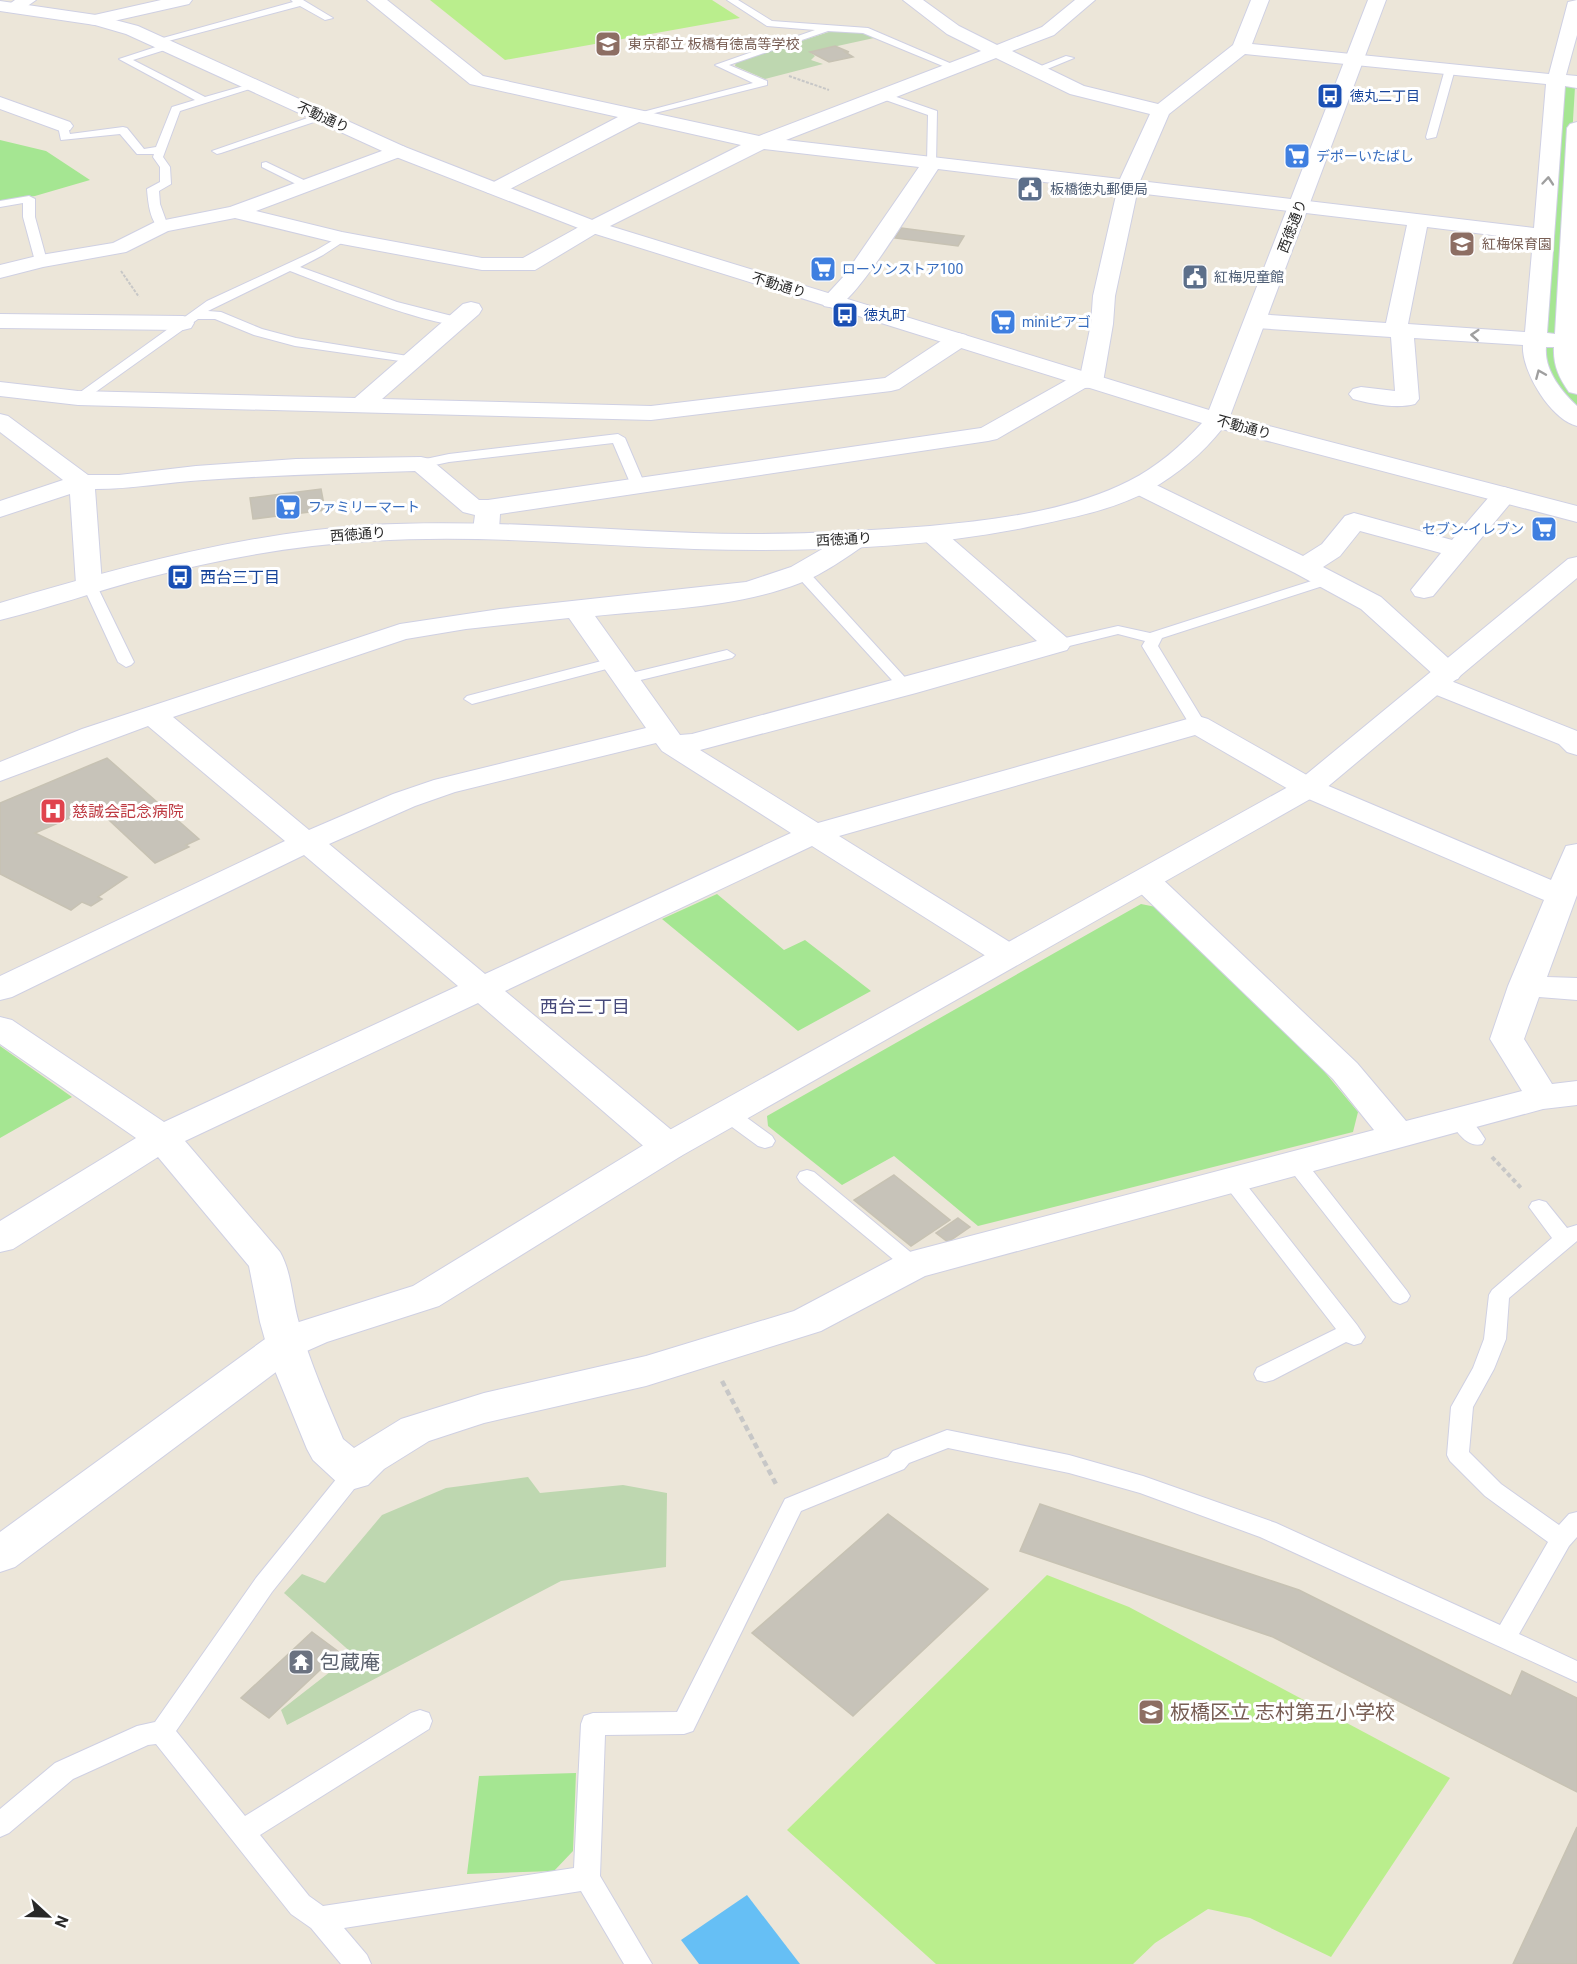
<svg xmlns="http://www.w3.org/2000/svg" width="1577" height="1964" viewBox="0 0 1577 1964" font-family="Roboto,'Noto Sans JP',sans-serif">
<style>
.green{fill:#a5e692}
.cemetery{fill:#bed7b0}
.pitch{fill:#baee8d}
.water{fill:#66bff5}
.building{fill:#c7c3b9;stroke:#c7c2b3;stroke-width:1.5}
.lines{fill:none;stroke-linecap:round;stroke-linejoin:round}
.service-casing{stroke:#cfd0e3;stroke-width:2}
.minor-casing{stroke:#cfd0e3;stroke-width:2}
.tertiary-casing{stroke:#cfd0e3;stroke-width:2}
.path-far2{stroke:#c7c7c7;stroke-width:2;stroke-dasharray:3 1.5;stroke-linecap:butt}
.path-far1{stroke:#c7c7c7;stroke-width:4;stroke-dasharray:4.5 3;stroke-linecap:butt}
.path{stroke:#c7c7c7;stroke-width:4.5;stroke-dasharray:6 4;stroke-linecap:butt}
.service{fill:#fff;fill-rule:evenodd}
.minor{fill:#fff;fill-rule:evenodd}
.tertiary{fill:#fff;fill-rule:evenodd}
.oneway{stroke:#9f9f9f}
.labels{text-anchor:middle;dominant-baseline:central;stroke-width:6;stroke-linejoin:round;paint-order:stroke}
.far-education-label{font-size:14px;fill:#785e54;stroke:#fff;text-anchor:start}
.far-transit-label{font-size:14px;fill:#164399;stroke:#fff;text-anchor:start}
.far-street-label{font-size:14px;fill:#292929;stroke:#fff}
.far-shop-label{font-size:14px;fill:#366cbe;stroke:#fff;text-anchor:start}
.far-service-label{font-size:14px;fill:#4e5e75;stroke:#fff;text-anchor:start}
.transit-label{font-size:16px;fill:#164399;stroke:#fff;text-anchor:start}
.health-label{font-size:16px;fill:#be3a42;stroke:#fff;text-anchor:start}
.neighbourhood-label{font-size:18px;fill:#474a7b;stroke:#fff}
.near-worship-label{font-size:20px;fill:#5b616d;stroke:#fff;text-anchor:start}
.near-education-label{font-size:20px;fill:#785e54;stroke:#fff;text-anchor:start}
</style>
<rect width="100%" height="100%" fill="#ece6d9"/>
<!-- green -->
<path class="green" d="M1560 85 1575 87 1560 336 1541 334Z
M0 140 46 151 90 180 35 196 2 201 0 200Z
M1541 346 1558 347 1572 390 1577 395V413L1554 388Z
M717 894 784 950 805 940 871 991 798 1031 662 919Z
M1141 904 1156 907 1308 1052 1358 1112 1353 1132 978 1226 894 1156 842 1185 768 1126 767 1116Z
M0 1046 72 1097 0 1138Z
M576 1773 573 1851 554 1871 467 1874 479 1776Z"/>
<!-- cemetery -->
<path class="cemetery" d="M832 31 860 32 874 38 810 52 815 56 811 60 823 64 765 79 735 66 736 62Z
M528 1477 540 1493 623 1485 667 1493 666 1567 561 1581 287 1725 281 1710 353 1654 284 1593 302 1574 325 1583 382 1515 446 1488Z"/>
<!-- pitch -->
<path class="pitch" d="M430 0H712L740 18 505 60Z
M1047 1575 1129 1607 1450 1778 1331 1957 1250 1918 1208 1909 1155 1943 1133 1964H936L787 1830Z"/>
<!-- water -->
<path class="water" d="M747 1895 800 1964H699L681 1940Z"/>
<!-- building -->
<path class="building" d="M835 46 849 52H845L853 57 829 62 810 52Z
M901 228 964 236 958 246 895 238Z
M321 489 325 510 253 519 250 498Z
M107 758 199 839 186 845 189 847 155 863 95 807 35 833 127 877 98 897 102 899 91 906 82 902 71 910 0 874V803Z
M894 1175 950 1220 911 1246 854 1200Z
M958 1218 970 1227 948 1242 936 1233Z
M1040 1504 1299 1590 1511 1696 1522 1671 1577 1698V1792L1273 1637 1020 1551Z
M888 1514 988 1589 853 1716 752 1633Z
M312 1632 339 1652 269 1718 241 1698Z
M1577 1827V1964H1513Z"/>
<g class="lines">
<!-- service casing -->
<g class="service-casing">
<path id="service" d="M291 0H303L333 18 325 20 300 6 157 44 152 41 293 2Z
M727 0H738L772 21 868 28 959 67 950 69 863 33 828 31 729 65 767 81V85L635 118V114L753 83 715 65 815 30 767 26Z
M168 43 171 44V48L133 60 205 97 254 83 259 86 180 111 163 157 170 167 171 184 159 191 160 204 168 226 162 229C150 225 148 201 147 189L160 182V167L153 157 154 154H137L120 134 61 140 58 126 67 124 70 134 123 127 127 128 144 149 156 147 172 107 195 100 119 59Z
M1066 56 1074 58 1040 72 1031 70Z
M1450 66 1455 69 1436 137 1427 139 1426 137 1445 69Z
M877 93H885L937 111 936 165H928L927 163 928 115 877 97Z
M322 113 327 116 326 118 221 153 217 154 212 151Z
M266 162 310 183 311 185 310 187H302L262 167V163Z
M29 196 35 199V217L47 261 41 264 35 261 23 217V203L0 207V201Z
M342 235 348 238 346 240 323 255 300 267 397 302 460 318V324C436 329 319 282 290 271L208 311 221 312 262 329 296 338 414 357 416 360 414 363 295 346 254 335 215 319H198L83 401H73L72 398 207 301 315 251Z
M618 434 625 438 645 485 643 488 638 489 631 485 613 443 449 462 421 468 414 464 416 461 449 454Z
M801 568 806 569 911 684 914 687 911 690H901L796 575 794 572Z
M1327 576 1334 580 1332 583 1162 638 1158 646 1206 725 1198 730 1190 725 1142 646 1145 641 1118 634 1057 649 1049 644 1052 641 1118 626 1150 633Z
M89 580 96 584 134 662 131 665 126 667 118 662 82 584Z
M727 650 735 655 732 658 624 684 616 679 619 676Z
M613 658 618 660 621 663 618 666 472 704 464 699 467 696Z
M728 1107 735 1109 772 1136 775 1141 772 1146 765 1148 758 1146 721 1119 718 1114 721 1109Z
M1459 1113C1470 1117 1479 1129 1485 1139L1482 1144C1467 1148 1457 1132 1449 1120L1452 1115Z
M1295 1155 1302 1157 1407 1291 1410 1296 1407 1301 1400 1304 1393 1301 1288 1167 1285 1162 1288 1157Z
M807 1170 814 1172 920 1260 923 1265 920 1270 913 1273 906 1270 800 1182 797 1177 800 1172Z
M1231 1172 1238 1174 1357 1325 1365 1337 1361 1343 1354 1345 1346 1342 1273 1380 1265 1382 1257 1380 1254 1374 1257 1368 1336 1329 1224 1184 1221 1179 1224 1174Z
M1539 1200 1546 1202 1567 1228 1577 1225V1241L1509 1298 1506 1339 1494 1369 1473 1407 1469 1452 1501 1484 1559 1525 1569 1514 1577 1512V1537L1569 1546 1519 1634 1577 1661V1682L1260 1537 1140 1493 1069 1473 948 1448 909 1463 904 1469 801 1511 693 1731 684 1734 605 1735 600 1876 652 1964H624L581 1891 344 1928 367 1955 371 1964H341L311 1928 291 1914 156 1744 148 1745 73 1779 9 1833 0 1837V1809L55 1763 137 1726 155 1722 256 1578 346 1467 354 1464 362 1467 365 1473 362 1479 272 1592 176 1731 245 1816 411 1713 420 1710 429 1713 432 1721 429 1729 260 1835 309 1896 323 1906 574 1868 581 1724 584 1716 593 1713 677 1712 785 1499 888 1457 893 1451 947 1430 1069 1455 1143 1476 1276 1523 1500 1625 1548 1542 1485 1496 1450 1461 1447 1455 1451 1407 1473 1368 1484 1339 1489 1295 1492 1290 1552 1238 1529 1207 1532 1202Z"/>
</g>
<!-- minor casing -->
<g class="minor-casing">
<path id="minor" d="M15 0H36L19 12H7L4 8Z
M161 0H192L189 4 96 25 90 24 87 20 90 16Z
M367 0H387L483 76 759 136 981 51 947 34 903 0H923L959 26 997 45 1042 27 1075 0H1095L1054 35 1012 51 1084 86 1158 104 1233 45 1251 0H1269L1252 44 1549 74 1568 2 1577 0V35L1566 75 1577 76V88L1565 86 1547 333 1555 334 1567 128 1570 124 1577 122V394L1569 392C1559 378 1553 365 1554 347H1546C1544 370 1561 391 1577 406V426C1551 420 1521 371 1523 345L1414 338 1419 399 1415 404C1397 409 1371 404 1353 399L1349 394 1353 389 1361 387 1395 391 1391 337 1256 328 1248 326 1245 321 1248 316 1256 314 1386 323 1407 225 1137 193 1115 296 1113 324 1103 382 1099 387 1085 388 997 439 988 441 500 514 499 530 495 535 486 538 477 535 473 530 475 515 463 512 415 471C345 473 275 475 204 480 168 482 132 489 95 489L102 584 98 590 89 592 80 590 76 584 70 494 0 517V501L63 480 0 432V414L8 416 88 475H119L196 466 296 459 421 457 430 459 479 500H488L981 428 1081 372 1091 324 1093 296 1117 191 938 169C921 194 859 297 838 306 833 308 829 307 824 306L821 301 844 276 919 167 764 149 600 231 535 270H482L342 244 235 218 168 231 126 252 43 267 0 278V265L41 255 113 243 155 222 230 207 398 145 405 147 408 151 405 155 256 211 342 232 482 258H523L586 223 741 145 639 122 502 193H488L485 189 488 185 618 117 470 84ZM1245 54 1546 84 1534 228 1140 181 1169 114ZM996 58 1070 94 1150 114 1120 179 786 140ZM1427 227 1533 240 1525 332 1408 324Z
M0 97 70 122 73 126 70 130 63 132 0 109Z
M471 302 479 304 482 309 479 314 382 399 651 406 885 378 950 335 958 333 966 335 969 340 966 345 899 389 891 391 651 420 78 405 0 396V382L78 391 355 398 463 304Z
M0 314 183 316 191 318 194 323 191 328 183 330 0 328Z
M1139 479 1148 481 1303 556 1322 544 1345 516 1354 513 1452 540 1495 490 1504 487 1513 490 1517 495 1513 500 1433 596 1424 598 1415 596 1411 590 1441 553 1360 531 1340 556 1323 567 1381 597 1458 667 1462 673 1458 679 1451 681 1577 731V755L1567 752 1559 744 1424 690 1420 684 1424 678 1435 676 1361 609 1295 573 1130 491 1127 486 1130 481Z
M932 526 941 529 1067 638 1071 644 1067 650 916 693 700 750 818 823 1198 716 1208 719 1319 782 1551 880 1566 846 1577 844V895L1547 977 1577 978V1000L1539 997 1524 1039 1552 1084 1577 1081V1105L1543 1109 925 1276 821 1331 646 1386 484 1423 429 1441 384 1469 368 1485 354 1489 340 1485 313 1460 307 1449 271 1361 260 1322 249 1266 158 1157 13 1249 0 1252V1221L136 1138 0 1044V1017L12 1020 164 1122 458 986 304 855 12 997 0 1000V976L285 841 148 726 0 781V762L82 729 400 624 500 609 746 582 791 567 850 533 859 530 868 533 872 538 868 543C846 557 824 574 800 583 736 608 662 609 595 616L680 735 692 734 1037 641 923 539 919 534 923 529ZM569 618 646 728 434 780 393 794 309 830 173 717 406 639 466 629ZM1195 735 1297 794 1544 900 1508 986 1490 1039 1522 1091 1406 1121 1357 1063 1156 873 1145 870 1134 873 1129 880 1134 887 1333 1079 1374 1130 913 1251 900 1255 794 1311 646 1356 484 1393 401 1419 354 1448 343 1439C327 1401 310 1363 299 1323 292 1300 292 1273 280 1252L185 1141 478 1003 655 1156 668 1159 681 1156 686 1147 681 1138 505 991 812 846 997 963 1009 966 1021 963 1025 956 1021 949 839 836ZM656 743 662 751 791 833 485 974 329 844 415 806 455 792Z"/>
</g>
<!-- tertiary casing -->
<g class="tertiary-casing">
<path id="tertiary" d="M1368 0H1386L1230 416 1577 506V522L1222 429C1203 453 1178 474 1150 490 1112 511 1065 519 1023 528 916 549 803 552 694 549 587 545 479 534 371 541 295 545 220 559 146 578 97 591 49 608 0 620V603C121 567 244 533 370 525 478 519 586 529 694 533 772 536 852 532 930 526 995 520 1070 511 1129 481 1157 467 1181 446 1202 423L586 231 391 155 126 34 95 25 0 11V1L96 15 138 26 405 147 600 223 1209 410Z
M1577 557V578L1319 794 681 1156 439 1306 327 1342 300 1354 15 1567 0 1572V1532L272 1334 299 1322 413 1286 655 1138 1297 782 1568 559Z"/>
</g>
<!-- path-far2 -->
<path class="path-far2" d="M789 76 829 90
M121 271 139 297"/>
<!-- path-far1 -->
<path class="path-far1" d="M1492 1157 1522 1189"/>
<!-- path -->
<path class="path" d="M722 1381 777 1486"/>
<!-- service -->
<use href="#service" class="service"/>
<!-- minor -->
<use href="#minor" class="minor"/>
<!-- tertiary -->
<use href="#tertiary" class="tertiary"/>
</g>
<!-- one-way arrows -->
<defs><path id="oneway-chevron" d="M-2-3.5L2.5 0L-2 3.5" fill="none" stroke-width="1.6" stroke-linecap="round" stroke-linejoin="round" transform="scale(1.5)"/></defs>
<g class="oneway">
<use href="#oneway-chevron" transform="translate(1548 181) rotate(-85)"/>
<use href="#oneway-chevron" transform="translate(1475 335) rotate(-176)"/>
<use href="#oneway-chevron" transform="translate(1540 374) rotate(-113)"/>
</g>
<!-- icons -->
<defs>
<g id="school-square" transform="scale(1.35)"><rect x="-9" y="-9" width="18" height="18" rx="4" fill="#8d6e63" stroke="#fff"/><path d="M0-5L7-2L0 1L-7-2ZM-4 1L0 2.5L4 1V4Q0 6-4 4Z" fill="#fff"/></g>
<g id="bus-square" transform="scale(1.35)"><rect x="-9" y="-9" width="18" height="18" rx="4" fill="#1a4fb4" stroke="#fff"/><path d="M-5-6H5V4H4V6H2V4H-2V6H-4V4H-5ZM-3.5-4V0h7V-4ZM-3.5 1.2v1.5H-2V1.2ZM2 1.2v1.5H3.5V1.2Z" fill="#fff"/></g>
<g id="supermarket-square" transform="scale(1.35)"><rect x="-9" y="-9" width="18" height="18" rx="4" fill="#3f7fe0" stroke="#fff"/><path d="M-6-5.5h2.5l.6 2H6L4.5 2H-2.5L-4.4-4H-6ZM-1.5 3.2a1.3 1.3 0 1 0 .1 0ZM3 3.2a1.3 1.3 0 1 0 .1 0Z" fill="#fff"/></g>
<g id="civic-square" transform="scale(1.35)"><rect x="-9" y="-9" width="18" height="18" rx="4" fill="#5c6f8a" stroke="#fff"/><path d="M-.6-6.5H3V-4.5H.6V-3L4-1V1h2V6H-6V1h2V-1L-.6-3ZM-1.2 2.5V6h2.4V2.5Z" fill="#fff"/></g>
<g id="hospital-square" transform="scale(1.35)"><rect x="-9" y="-9" width="18" height="18" rx="4" fill="#e0444e" stroke="#fff"/><path d="M-5-5h3v3.5h4V-5h3V5h-3V1.5h-4V5h-3Z" fill="#fff"/></g>
<g id="temple-square" transform="scale(1.35)"><rect x="-9" y="-9" width="18" height="18" rx="4" fill="#6b7280" stroke="#fff"/><path d="M0-6L5-2H3V0L6.5 2.5H4V6H1.5V3h-3V6H-4V2.5H-6.5L-3 0V-2H-5Z" fill="#fff"/></g>
</defs>
<g fill-rule="evenodd">
<use href="#school-square" x="608" y="44"/>
<use href="#bus-square" x="1330" y="96"/>
<use href="#supermarket-square" x="1297" y="156"/>
<use href="#civic-square" x="1030" y="189"/>
<use href="#school-square" x="1462" y="244"/>
<use href="#supermarket-square" x="823" y="269"/>
<use href="#civic-square" x="1195" y="277"/>
<use href="#bus-square" x="845" y="315"/>
<use href="#supermarket-square" x="1003" y="322"/>
<use href="#supermarket-square" x="288" y="507"/>
<use href="#supermarket-square" x="1544" y="529"/>
<use href="#bus-square" x="180" y="577"/>
<use href="#hospital-square" x="53" y="811"/>
<use href="#temple-square" x="301" y="1662"/>
<use href="#school-square" x="1151" y="1712"/>
</g>
<g class="labels">
<!-- far-education labels -->
<g class="far-education-label">
<text x="628" y="44">東京都立 板橋有徳高等学校</text>
<text x="1482" y="244">紅梅保育園</text>
</g>
<!-- far-transit labels -->
<g class="far-transit-label">
<text x="1350" y="96">徳丸二丁目</text>
<text x="864" y="315">徳丸町</text>
</g>
<!-- far-street labels -->
<g class="far-street-label">
<text transform="translate(323 117) rotate(24)">不動通り</text>
<text transform="translate(1292 226) rotate(-69)">西徳通り</text>
<text transform="translate(779 285) rotate(17)">不動通り</text>
<text transform="translate(1244 427) rotate(15)">不動通り</text>
<text transform="translate(358 534) rotate(-4)">西徳通り</text>
<text transform="translate(844 539) rotate(-3)">西徳通り</text>
</g>
<!-- far-shop labels -->
<g class="far-shop-label">
<text x="1316" y="156">デポーいたばし</text>
<text x="842" y="269">ローソンストア100</text>
<text x="1022" y="322">miniピアゴ</text>
<text x="308" y="507">ファミリーマート</text>
<text x="1524" y="529" text-anchor="end">セブン-イレブン</text>
</g>
<!-- far-service labels -->
<g class="far-service-label">
<text x="1050" y="189">板橋徳丸郵便局</text>
<text x="1214" y="277">紅梅児童館</text>
</g>
<!-- transit labels -->
<g class="transit-label">
<text x="200" y="577">西台三丁目</text>
</g>
<!-- health labels -->
<g class="health-label">
<text x="72" y="811">慈誠会記念病院</text>
</g>
<!-- neighbourhood labels -->
<g class="neighbourhood-label">
<text x="585" y="1006">西台三丁目</text>
</g>
<!-- near-worship labels -->
<g class="near-worship-label">
<text x="320" y="1662">包蔵庵</text>
</g>
<!-- near-education labels -->
<g class="near-education-label">
<text x="1170" y="1712">板橋区立 志村第五小学校</text>
</g>
</g>
<!-- north arrow -->
<g transform="translate(48 1916) rotate(112)" stroke="#ffffff" stroke-width="4.5" paint-order="stroke">
<path d="M0-4.5L10 22L0 15L-10 22Z" fill="#292929"/>
<text y="-9" font-size="16" font-weight="bold" text-anchor="middle" fill="#292929">N</text>
</g>
</svg>
